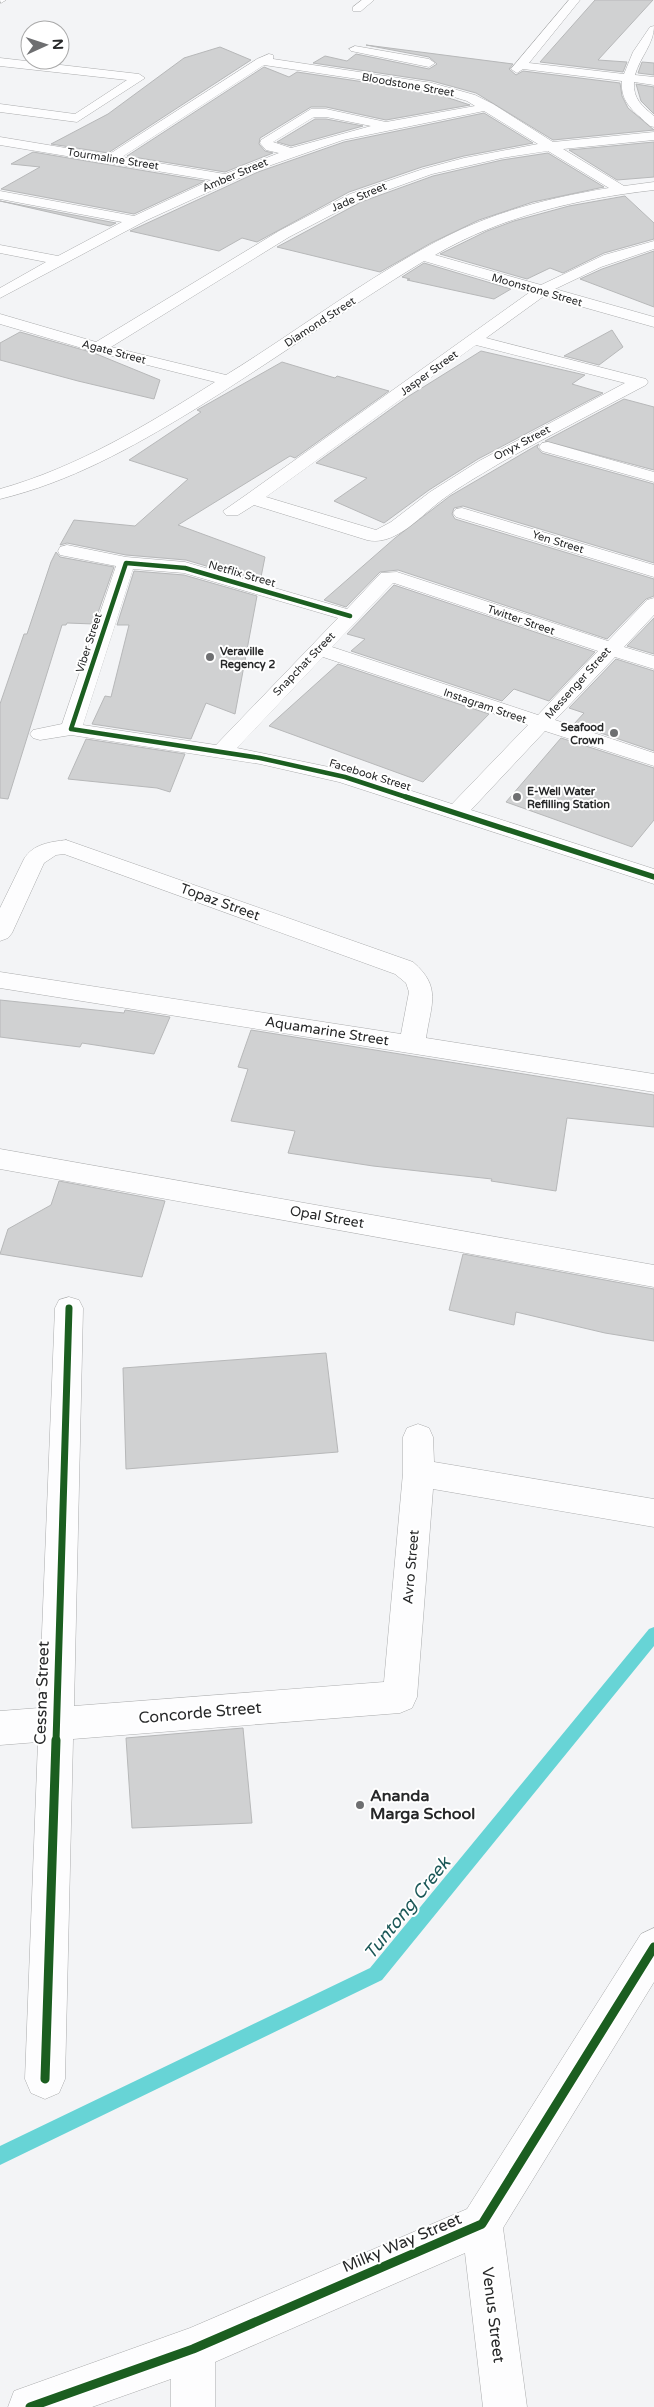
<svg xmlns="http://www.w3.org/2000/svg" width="654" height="2407" viewBox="0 0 654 2407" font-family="'Varela Round',sans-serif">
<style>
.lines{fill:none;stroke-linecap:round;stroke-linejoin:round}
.stream{fill:#67d4d6;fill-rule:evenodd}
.building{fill:#d0d1d2;stroke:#b7b8b9}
.minor-casing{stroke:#abacad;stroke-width:1}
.minor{fill:#fdfdfe;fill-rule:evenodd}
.cycleway-far3-casing{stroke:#fff;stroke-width:7}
.cycleway-far2-casing{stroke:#fff;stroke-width:8}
.cycleway-far1-casing{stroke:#fff;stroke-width:10}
.cycleway-casing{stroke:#fff;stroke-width:12}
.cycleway-far3{stroke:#1b5e20;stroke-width:4.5}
.cycleway-far2{stroke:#1b5e20;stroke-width:5.5}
.cycleway-far1{stroke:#1b5e20;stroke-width:7}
.cycleway{stroke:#1b5e20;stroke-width:9}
.poi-dot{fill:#6e6f71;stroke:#fff;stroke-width:2}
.labels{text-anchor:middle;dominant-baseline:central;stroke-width:4;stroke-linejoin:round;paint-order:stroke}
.far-street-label{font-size:11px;fill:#272829;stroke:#fff}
.far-poi-label{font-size:11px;font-weight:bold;fill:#272829;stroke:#fff;text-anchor:start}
.street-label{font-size:14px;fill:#272829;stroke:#fff}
.near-street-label{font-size:16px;fill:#272829;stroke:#fff}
.near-poi-label{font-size:16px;font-weight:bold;fill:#272829;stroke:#fff;text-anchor:start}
.near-water-label{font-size:18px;font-style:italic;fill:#1c5858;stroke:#fff}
</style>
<rect width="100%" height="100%" fill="#f3f4f6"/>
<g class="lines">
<!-- stream -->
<path class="stream" d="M654 1627V1646L382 1980 0 2165V2146L370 1968 649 1629Z"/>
</g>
<!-- building -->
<path class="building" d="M595 0H653L598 60 627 62 623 72 540 62Z
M366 45 513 64 509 69 516 75 523 71 620 83 622 96 628 108 654 130 553 140 476 93 432 81 313 63 325 56 347 61 356 54 429 69 437 64 429 57Z
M220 47 251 60 108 153 51 144 108 114 184 58Z
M642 62 654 63V75L638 73Z
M264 67 289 77 297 72 431 92 470 105 386 120 326 107H311L260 138 259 144 265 151 273 153 225 172 127 156Z
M636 84 654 87V114L641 101Z
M484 113 533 143 464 156 422 167 349 192 257 242 242 238 219 251 130 231 258 172 344 142Z
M315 119H326L363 126 291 146 277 142Z
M654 142V177L617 180 569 150Z
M33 152 205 181 134 214 1 189 40 167 11 164Z
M548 153 604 187 533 202 479 220 431 243 380 272 277 247 361 202 433 176 502 160Z
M625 196 654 223V239L604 253 563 273 550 268 527 279 440 254 487 231 514 221 569 206Z
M0 201 116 223 110 226Z
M654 251V307L580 279 602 269Z
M424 263 511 289 494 299 407 280 410 279 402 277Z
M612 330 623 347 599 365 564 356Z
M20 332 94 353 160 380 154 399 78 381 0 360V343Z
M481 351 585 375 572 384 603 393 478 459 429 490 384 523 334 501 367 478 316 463 409 396Z
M282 362 335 378 337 376 389 391 295 458 290 456 178 525 265 557 260 582 186 560 126 555 67 543 60 545 74 520 135 526 188 479 129 460 201 412 197 410Z
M624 399 654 407V470L545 441Z
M539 444 537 447 542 453 654 484V563L463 506 454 508 452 514 455 519 654 579V596L646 599 607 639 398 570 380 572 346 607 324 600 395 538 450 496Z
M56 552 60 557 114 567 94 624 67 623 66 625H62L8 799 0 798V704L24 634H27L51 562Z
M134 571 184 575 257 596 235 714 206 703 191 739 92 724 105 696 111 697 129 625H117Z
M394 585 595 652 549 701 514 689 502 701 351 651 365 639 347 634Z
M654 618V654L627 646Z
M616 659 654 671V751L574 724 584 713 569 708Z
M338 664 489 714 423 782 269 726Z
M561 738 654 768V820L632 847 506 802Z
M86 739 185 754 170 792 157 788 68 779Z
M0 1000 124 1013 125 1010 170 1017 154 1054 82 1043 80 1047 0 1037Z
M251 1030 654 1095V1127L567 1118 556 1191 491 1181 492 1179 373 1166 288 1153 295 1131 231 1121 248 1069 238 1067Z
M59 1181 165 1201 142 1277 0 1254 8 1229 51 1205Z
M463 1254 654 1289V1341L605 1333 516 1312 514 1325 449 1310Z
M326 1353 338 1452 126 1469 123 1368Z
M243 1728 252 1823 132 1828 126 1738Z"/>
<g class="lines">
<!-- minor casing -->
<g class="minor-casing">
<path id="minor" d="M0 0H6L1 3Z
M362 0H374L361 11H353V7Z
M569 0H580L529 63 624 74 633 52 650 27 654 26C654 44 640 57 635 75L654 77V85L634 82C633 99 642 106 654 116V127L650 126C635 112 620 103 622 81L523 69 517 73 511 69Z
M355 46 429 59 435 63 429 67 351 51 349 49Z
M269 54 273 55V59L432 83 475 95 493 104 553 142 654 132V140L563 149 624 186 654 182V190C577 199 502 216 435 255L541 285 604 255 654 241V249L601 267 555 289 654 317V327L544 296 486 338 646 379 648 382 646 385C597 411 548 436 500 463 477 477 453 490 433 507 415 522 392 546 367 540L254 505 238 515H226L223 511 246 495 530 292 424 261C345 309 270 363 192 411 131 448 70 482 0 499V489C78 467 147 425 215 382L92 351 0 324V314L96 342 279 231 350 194 423 169 464 158 538 144 484 111 343 140 257 170 147 220 0 298V288L46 262 0 253V245L58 256 122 222 0 199V191L134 216 211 180 0 145V137L108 155 257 59ZM264 65 431 90 467 101 475 106 386 122 326 109H311L261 140 260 143 266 150 279 153 225 174 122 157ZM314 117H326L371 126 291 148 273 142ZM548 151 609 188C559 196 508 208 462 229 380 267 304 327 226 375L111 347 289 237 360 200 432 174 502 158ZM476 345 625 383 479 461 430 492 391 522 376 530 266 497Z
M0 58 139 74 145 78 77 122 0 112V104L75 114 127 80 0 66Z
M548 442 654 472V482L542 451 539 447 542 443Z
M462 508 654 565V577L456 517 453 513 456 509Z
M67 545 126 557 185 562 347 609 381 573 397 572 608 641 647 600 654 598V615L624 647 654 656V669L615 657 555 720 654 753V766L545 731 471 810 654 869V884L339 782 260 764 71 735 40 740 33 738 30 734 33 730 62 724 116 566 60 555 58 551 60 547ZM133 569 184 573 338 618 216 745 83 725ZM393 583H394L598 651 538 715 332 647ZM323 657 528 725 452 804 353 772 237 748Z
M66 840 413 962C442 987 431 1004 426 1038L654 1074V1092L0 988V972L401 1034 409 992 406 983 395 974 64 854 56 855 44 863 12 933 8 938 0 941V908L24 859C33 844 50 842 66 840Z
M0 1149 654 1265V1287L0 1169Z
M69 1297 79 1300 83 1308 74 1706 384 1682 403 1473V1437L407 1428 418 1424 429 1428 433 1437 434 1462 654 1499V1527L433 1489 417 1697 412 1708 400 1713 73 1739 65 2079 59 2093 45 2099 31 2093 25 2079 38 1742 0 1745V1711L39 1708 55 1308 59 1300Z
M654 1928V1982L503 2228 527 2407H483L465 2253 215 2362V2407H171V2379L92 2407H8L14 2391 190 2328 467 2209 641 1934Z"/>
</g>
<!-- minor -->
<use href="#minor" class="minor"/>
<!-- cycleway-far3 casing -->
<g class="cycleway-far3-casing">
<path id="cycleway-far3" d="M350 616 185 568 126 563 71 729 260 758 345 777 409 798"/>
</g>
<!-- cycleway-far2 casing -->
<g class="cycleway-far2-casing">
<path id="cycleway-far2" d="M406 797 654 877"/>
</g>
<!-- cycleway-far1 casing -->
<g class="cycleway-far1-casing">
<path id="cycleway-far1" d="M56 1742 69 1308"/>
</g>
<!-- cycleway casing -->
<g class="cycleway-casing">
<path id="cycleway" d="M45 2079 56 1740
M30 2407 193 2349 482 2224 654 1947"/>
</g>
<!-- cycleway-far3 -->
<use href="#cycleway-far3" class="cycleway-far3"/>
<!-- cycleway-far2 -->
<use href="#cycleway-far2" class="cycleway-far2"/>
<!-- cycleway-far1 -->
<use href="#cycleway-far1" class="cycleway-far1"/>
<!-- cycleway -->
<use href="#cycleway" class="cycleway"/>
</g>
<!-- markers -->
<g class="poi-dot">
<circle cx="210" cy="657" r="5"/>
<circle cx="614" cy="733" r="5"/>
<circle cx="517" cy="797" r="5"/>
<circle cx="360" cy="1805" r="5"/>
</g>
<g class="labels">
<!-- far-street labels -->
<g class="far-street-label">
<text transform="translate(408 85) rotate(10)">Bloodstone Street</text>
<text transform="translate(113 159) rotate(9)">Tourmaline Street</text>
<text transform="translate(235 175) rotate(-23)">Amber Street</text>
<text transform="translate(359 197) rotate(-23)">Jade Street</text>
<text transform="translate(537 290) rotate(16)">Moonstone Street</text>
<text transform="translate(320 322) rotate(-33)">Diamond Street</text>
<text transform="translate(114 352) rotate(15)">Agate Street</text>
<text transform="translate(429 373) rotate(-36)">Jasper Street</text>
<text transform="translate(522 443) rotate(-28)">Onyx Street</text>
<text transform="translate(558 542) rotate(17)">Yen Street</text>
<text transform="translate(242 574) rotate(16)">Netflix Street</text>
<text transform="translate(521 620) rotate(19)">Twitter Street</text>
<text transform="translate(89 643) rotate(-72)">Viber Street</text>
<text transform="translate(304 664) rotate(-46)">Snapchat Street</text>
<text transform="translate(578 683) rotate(-48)">Messenger Street</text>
<text transform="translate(485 706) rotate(19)">Instagram Street</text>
<text transform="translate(370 775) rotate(17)">Facebook Street</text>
</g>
<!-- far-poi labels -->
<g class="far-poi-label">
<text x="220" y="651">Veraville<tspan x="220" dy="13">Regency 2</tspan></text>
<text x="604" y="727" text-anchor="end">Seafood<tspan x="604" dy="13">Crown</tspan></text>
<text x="527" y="791">E-Well Water<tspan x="527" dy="13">Refilling Station</tspan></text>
</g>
<!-- street labels -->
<g class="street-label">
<text transform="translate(220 902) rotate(20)">Topaz Street</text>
<text transform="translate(327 1031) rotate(9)">Aquamarine Street</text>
<text transform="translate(327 1217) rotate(10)">Opal Street</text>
<text transform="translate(411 1567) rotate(-85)">Avro Street</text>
</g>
<!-- near-street labels -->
<g class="near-street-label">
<text transform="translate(42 1693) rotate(-88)">Cessna Street</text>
<text transform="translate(200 1713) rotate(-5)">Concorde Street</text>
<text transform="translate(402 2243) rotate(-23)">Milky Way Street</text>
<text transform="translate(493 2315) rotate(83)">Venus Street</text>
</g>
<!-- near-poi labels -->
<g class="near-poi-label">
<text x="370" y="1796">Ananda<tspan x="370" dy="18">Marga School</tspan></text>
</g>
<!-- near-water labels -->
<g class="near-water-label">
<text transform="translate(407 1908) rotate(-51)">Tuntong Creek</text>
</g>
</g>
<!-- north arrow -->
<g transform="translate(45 45) rotate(87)"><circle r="24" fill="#ffffff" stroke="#a9a9a9"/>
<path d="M0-4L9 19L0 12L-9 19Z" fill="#6e6f71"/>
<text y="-8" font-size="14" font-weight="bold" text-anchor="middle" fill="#272829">N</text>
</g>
</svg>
